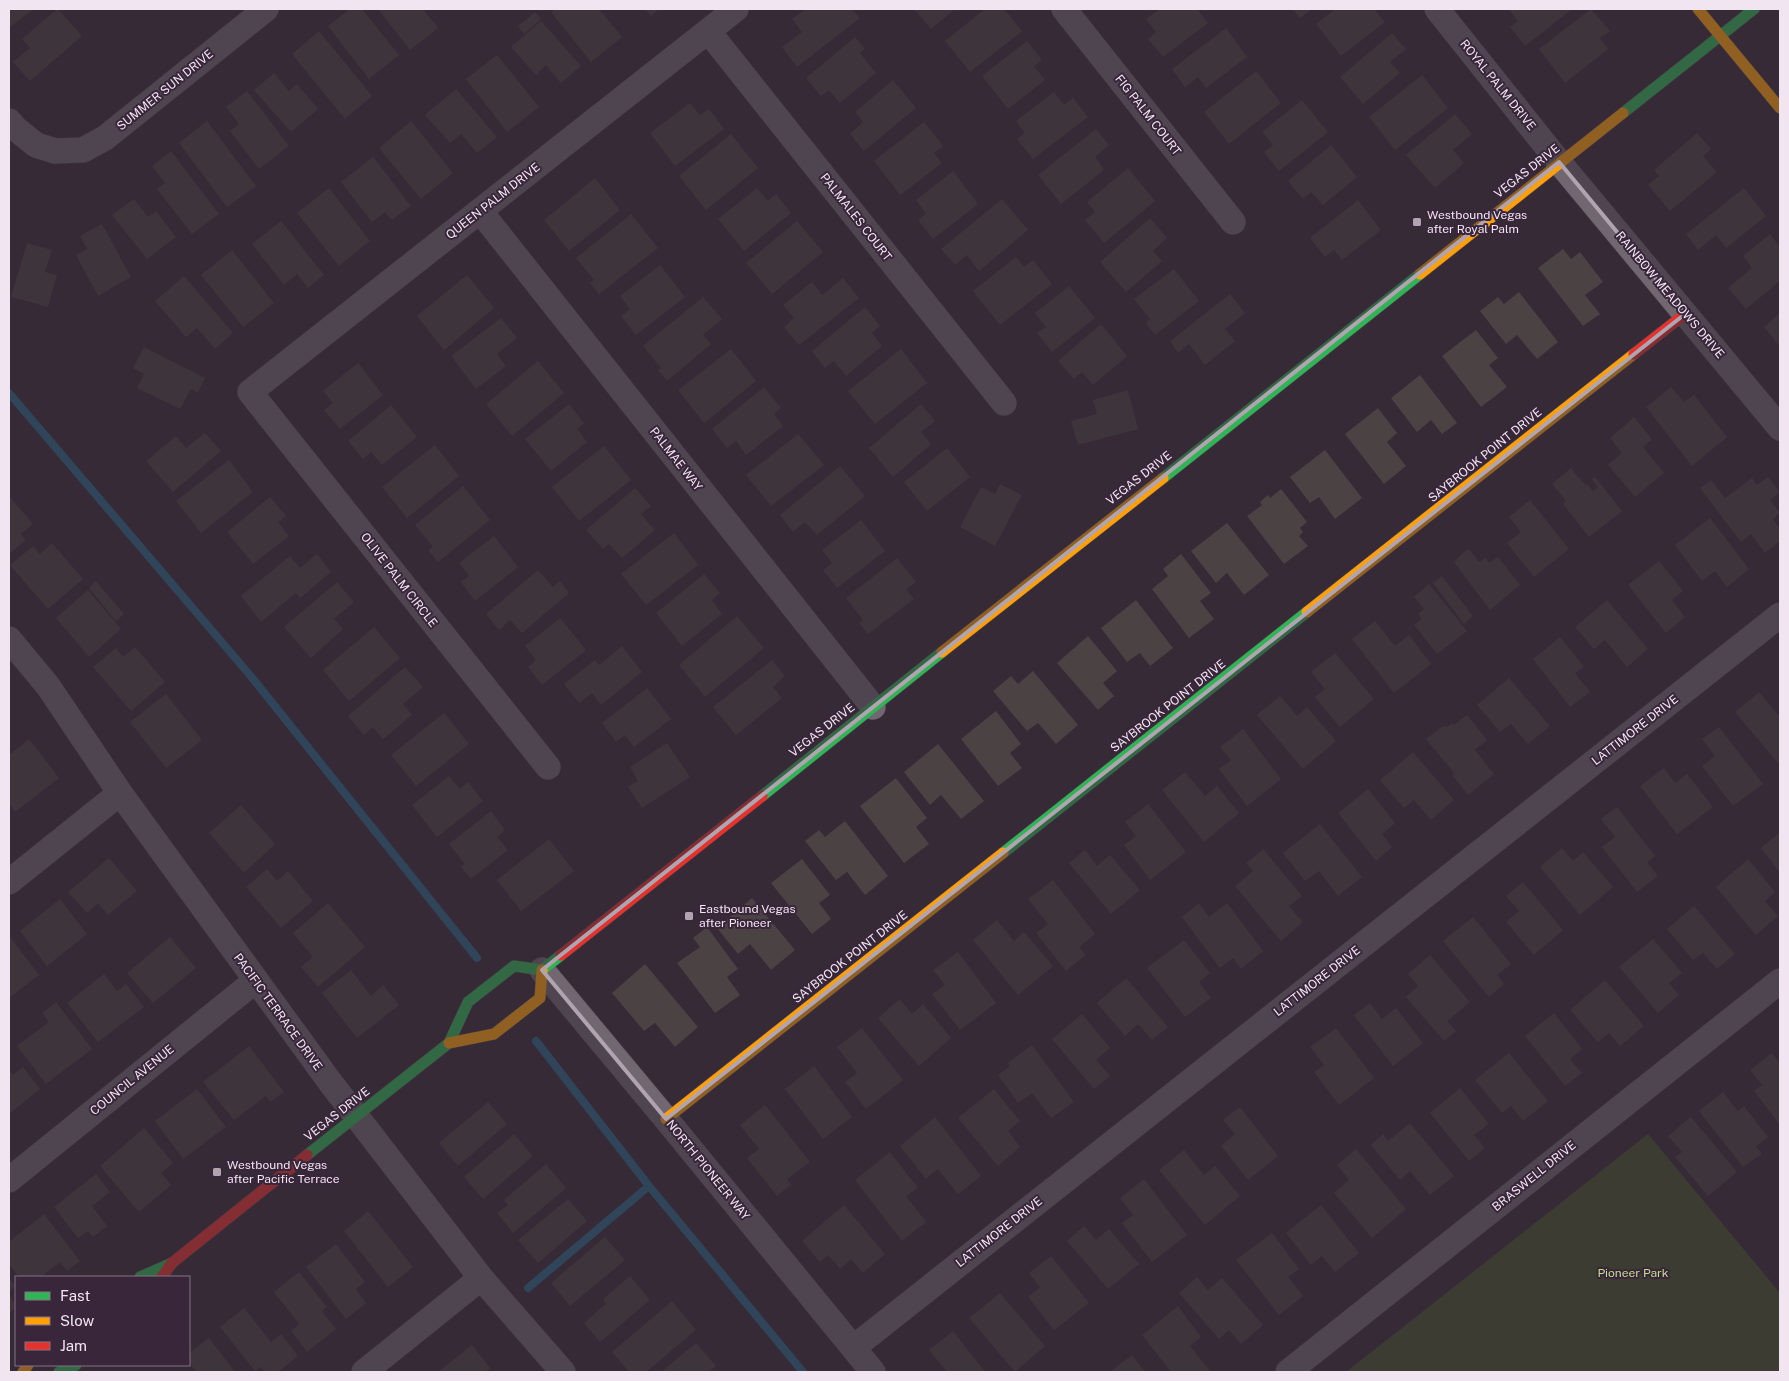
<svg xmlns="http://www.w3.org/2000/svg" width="1789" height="1381" viewBox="0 0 1789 1381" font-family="'Public Sans',sans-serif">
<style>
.green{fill:#48532e}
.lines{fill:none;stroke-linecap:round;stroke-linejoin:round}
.stream{stroke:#2d6785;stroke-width:8}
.building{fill:#4b4243}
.street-casing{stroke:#4f4650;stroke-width:26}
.fast-casing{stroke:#4f4650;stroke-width:12}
.slow-casing{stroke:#4f4650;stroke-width:12}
.jam-casing{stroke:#4f4650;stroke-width:12}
.street{stroke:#706771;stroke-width:25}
.fast{stroke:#30b455;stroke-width:11}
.slow{stroke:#ff9f0a;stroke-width:11}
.jam{stroke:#e5322d;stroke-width:11}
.marked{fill:none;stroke:#afa4b0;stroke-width:4;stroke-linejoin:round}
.poi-dot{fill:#afa4b0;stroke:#39263a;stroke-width:2}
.labels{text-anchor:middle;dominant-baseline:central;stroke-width:4;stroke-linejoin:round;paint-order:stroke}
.street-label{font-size:12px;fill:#f1e5f2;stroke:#39263a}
.poi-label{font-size:12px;fill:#f1e5f2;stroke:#39263a;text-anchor:start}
.park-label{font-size:12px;fill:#c2df8b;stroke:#39263a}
</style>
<rect width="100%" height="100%" fill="#352a36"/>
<!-- green -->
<path class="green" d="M1648 1134 1780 1293V1372H1346Z"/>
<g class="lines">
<!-- stream -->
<path class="stream" d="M9 393 249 674 477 958
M536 1041 649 1186 803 1372
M528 1288 649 1186"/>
</g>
<!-- building -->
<path class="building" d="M9 9H33L9 28Z
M57 9H58L82 36 30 81 13 62 30 48 22 39Z
M350 9H362L399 55 369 79 328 26Z
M378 9H423L438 28 410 50Z
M556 9H599L622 37 591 62 551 12Z
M645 9H659L651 16Z
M806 9H852L860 18 797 67 782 47 802 32 792 19Z
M914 9H955L931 29Z
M985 9H1004L1022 31 970 72 945 41Z
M1160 9H1197L1208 23 1163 57 1148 39 1156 32 1146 19Z
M1292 9H1312L1300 18Z
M1335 9H1374L1385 22 1341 56 1316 24Z
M1509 9H1572L1525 46 1510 27 1518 21Z
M1591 9 1610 31 1600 38 1608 49 1565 83 1539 49Z
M535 12 541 19 524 34 518 26Z
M541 21 581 66 561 83 546 65 536 75 511 47Z
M1226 28 1247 57 1206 88 1198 77 1185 87 1172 69Z
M319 31 372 96 345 119 292 54Z
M1392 33 1406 49 1390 62 1400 73 1363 104 1340 77Z
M855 37 865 49 860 53 876 73 840 103 829 90 821 96 806 78Z
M1027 41 1042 60 1034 66 1045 80 1008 109 982 76Z
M497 55 539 107 507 132 466 79Z
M1256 71 1281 103 1229 144 1204 112Z
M274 73 289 91 297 84 318 109 291 132 254 90Z
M1422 75 1448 108 1395 150 1369 117Z
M893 80 916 108 864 151 850 134 863 122 855 112Z
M456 89 497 137 477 153 461 134 450 143 425 115Z
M247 91 289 146 259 169 230 131 239 124 226 107Z
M1054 92 1064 105 1073 98 1088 117 1033 159 1017 139 1025 133 1016 121Z
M1302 100 1328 132 1279 171 1264 152 1273 145 1262 132Z
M690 103 700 115 709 109 724 129 675 166 650 133Z
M1455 114 1472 134 1453 150 1464 163 1435 188 1406 155Z
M207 121 256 186 227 207 179 143Z
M411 121 453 173 421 199 379 148Z
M924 122 943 146 934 153 942 163 900 195 874 161Z
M1096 129 1109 145 1095 157 1104 170 1061 204 1038 175Z
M1697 133 1711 149 1703 156 1717 172 1670 211 1648 185 1659 176 1654 170Z
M731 134 758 168 706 210 679 176Z
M1331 145 1357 177 1323 205 1311 192 1303 199 1288 181Z
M171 151 219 214 192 234 157 189 165 183 152 166Z
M373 157 411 206 392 220 385 212 372 222 341 182Z
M1128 168 1155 201 1104 243 1085 220 1095 212 1087 202Z
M953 171 978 204 933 239 918 220 926 214 916 200Z
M595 178 620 210 569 251 544 220Z
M329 188 370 241 339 266 297 213Z
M757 188 768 201 776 194 791 213 744 251 718 219Z
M1744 188 1766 216 1726 248 1716 235 1698 250 1686 234Z
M134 199 148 217 156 211 176 237 147 259 112 215Z
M1002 199 1028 230 979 271 967 255 955 265 941 249Z
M1358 200 1381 230 1342 260 1334 250 1325 257 1310 238Z
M631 214 658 248 599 294 590 283 594 280 576 258Z
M1150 218 1167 238 1153 251 1162 261 1126 292 1100 262Z
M281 221 324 275 308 288 297 274 284 285 252 244Z
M797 221 823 252 772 294 746 263Z
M102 224 131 277 98 296 76 255 87 249 80 236Z
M1770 234 1780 247V281L1746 309 1728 288 1752 268 1743 256Z
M27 243 52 250 45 272 57 275 48 307 11 297Z
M1563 249 1571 259 1580 252 1603 282 1585 295 1600 314 1583 326 1538 268Z
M232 250 274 303 243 327 201 275Z
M1016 257 1024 267 1033 260 1052 284 1000 325 973 291Z
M660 265 685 297 636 335 621 316 630 309 620 296Z
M1174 269 1199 301 1155 335 1146 323 1150 319 1134 299Z
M467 275 494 308 444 350 417 316Z
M184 276 233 333 215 349 197 328 186 337 155 301Z
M843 278 859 298 799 345 784 327 794 318 783 305 812 282 822 295Z
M1069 286 1095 318 1052 352 1037 333 1046 327 1035 313Z
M1519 292 1558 342 1537 359 1517 335 1506 344 1480 311 1498 297 1504 304Z
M1230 294 1245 313 1225 329 1235 341 1205 365 1189 344 1178 353 1170 341Z
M703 297 722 319 703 335 711 344 667 381 658 370 661 368 643 346Z
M865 307 880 326 872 333 882 346 846 376 834 361 825 368 812 351Z
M1780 313V347L1764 327Z
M501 318 517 338 497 354 506 366 476 389 451 356Z
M1101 324 1127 356 1093 385 1082 372 1074 379 1058 361Z
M1476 330 1498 358 1489 365 1507 387 1481 407 1442 356Z
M144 347 205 378 198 393 191 389 180 409 137 388 144 374 133 368Z
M731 349 756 381 704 423 678 390Z
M901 349 927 383 875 424 848 391Z
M538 361 564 393 512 436 486 404Z
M358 363 383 395 340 429 324 410 333 403 323 391Z
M1420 375 1457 423 1442 434 1431 420 1417 432 1391 398Z
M764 387 781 408 774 414 783 426 746 455 736 441 727 448 712 429Z
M1671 387 1684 402 1694 395 1727 437 1692 466 1646 407Z
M1128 390 1138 429 1078 445 1071 421 1097 414 1093 400Z
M569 404 584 423 577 429 587 442 551 471 525 439Z
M921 404 935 421 921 432 931 444 893 477 869 448Z
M391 405 417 437 382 465 371 452 363 459 348 441Z
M1378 408 1397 433 1387 442 1406 466 1384 484 1345 434Z
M1634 417 1652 439 1643 447 1664 473 1635 497 1608 465 1622 453 1610 438Z
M205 433 221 451 173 492 146 461 176 436 186 448Z
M798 434 824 465 771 506 746 475Z
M435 445 459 476 407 518 382 487Z
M604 446 631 480 579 521 552 487Z
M947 448 970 477 927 511 904 482Z
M1325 450 1362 498 1335 519 1319 497 1310 503 1290 477Z
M229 460 253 492 201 533 176 501Z
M840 466 865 496 817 535 805 522 793 532 780 515Z
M1571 468 1585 485 1587 484 1593 491 1598 487 1592 479 1595 477 1622 511 1589 537 1563 504 1566 501 1552 484Z
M1768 477 1780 492 1770 500 1780 513 1773 519 1780 529V541L1765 553 1751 534 1741 542 1700 488 1711 480 1725 498 1752 478 1757 485Z
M1000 484 1022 495 995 546 960 527 981 487 995 494Z
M463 486 490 520 438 562 428 550 433 547 415 525Z
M635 488 651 506 641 514 655 530 622 558 609 544 603 549 586 530Z
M1281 489 1307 522 1300 528 1303 532 1299 536 1308 546 1284 564 1247 516 1262 505 1260 502 1268 495 1270 498Z
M9 496 33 524 21 534 26 540 9 554Z
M270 497 286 516 278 522 289 536 253 564 227 532Z
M1530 500 1569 549 1534 577 1507 543 1521 532 1509 517Z
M1710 518 1749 569 1727 587 1715 571 1702 581 1675 545Z
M861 520 885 551 837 588 823 570 832 563 822 550Z
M1227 523 1269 575 1244 595 1227 573 1216 583 1191 551Z
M674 533 698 565 646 605 621 574Z
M494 536 518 567 475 601 461 582 469 576 459 563Z
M52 543 83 579 48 609 10 565 33 546 40 554Z
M1469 549 1479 562 1486 558 1489 563 1498 557 1520 585 1490 610 1454 562 1465 551Z
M317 554 331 572 300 598 296 593 261 622 241 596 290 556 300 568Z
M1181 554 1211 593 1200 601 1214 619 1189 638 1152 589 1168 576 1163 569Z
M897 558 916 582 906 589 914 599 868 634 859 623 863 620 846 598Z
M1659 561 1683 591 1672 600 1685 617 1666 633 1628 585Z
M538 570 553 587 560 581 569 593 522 633 510 620 499 630 486 614Z
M704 574 720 593 712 600 722 614 682 646 656 613Z
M1442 576 1473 616 1464 624 1433 583Z
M96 581 124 614 116 621 89 588Z
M337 582 354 602 334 619 343 629 311 658 284 627Z
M1429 584 1467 631 1437 654 1414 625 1422 619 1418 614 1424 609 1414 597Z
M88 590 121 629 89 657 56 618Z
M1136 600 1173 648 1150 666 1140 653 1127 662 1101 628Z
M1607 600 1648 649 1627 667 1605 640 1594 649 1575 627Z
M737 616 764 648 705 697 679 665Z
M560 618 586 650 542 685 528 667 536 660 525 646Z
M1375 621 1395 646 1409 635 1431 664 1394 693 1352 639Z
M374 627 400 658 349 701 323 670Z
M1088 636 1117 671 1103 683 1114 696 1098 710 1057 663Z
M1560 637 1584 667 1575 673 1590 692 1570 707 1533 659Z
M622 646 642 672 601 705 592 693 579 703 564 684 595 660 599 665Z
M135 647 165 682 131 711 93 667 116 648 123 657Z
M1335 653 1374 699 1340 727 1315 697 1325 689 1311 672Z
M772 660 785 676 773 687 782 698 736 735 713 707Z
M405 667 423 687 403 704 412 715 383 739 373 727 364 735 348 716Z
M1033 671 1078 725 1056 744 1038 723 1027 731 993 691 1011 676 1018 684Z
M1509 678 1550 726 1528 744 1511 724 1500 732 1477 705Z
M647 688 671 719 634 747 625 735 616 742 602 723Z
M1759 692 1780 717V761L1778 763 1735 712Z
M166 694 202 740 166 768 130 722Z
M1280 696 1297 716 1307 707 1336 741 1303 769 1257 715Z
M996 711 1021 744 1010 753 1022 768 998 786 961 739Z
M444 713 469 744 416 786 391 755Z
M1467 715 1487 740 1475 750 1494 774 1468 795 1452 775 1454 773 1426 739 1443 726 1447 727 1452 723 1454 725Z
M1719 727 1763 784 1733 806 1702 766 1715 756 1702 739Z
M1243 729 1281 779 1247 806 1219 769 1231 760 1220 747Z
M29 739 59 778 15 812 9 803V755Z
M667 743 690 777 642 808 628 787 638 781 630 767Z
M938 744 984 801 961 819 941 795 930 805 904 772Z
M1413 752 1454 800 1431 820 1414 800 1404 808 1380 780Z
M1664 768 1675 783 1687 774 1713 807 1677 834 1640 786Z
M1185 772 1205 796 1217 786 1239 813 1204 842 1162 790Z
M449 776 460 789 468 782 483 801 437 837 412 805Z
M896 778 927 818 916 827 929 844 904 863 860 806Z
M1368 789 1395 823 1382 834 1392 847 1376 861 1338 813Z
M1148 804 1186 852 1150 880 1124 845 1136 836 1125 822Z
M241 805 275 844 244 873 209 833Z
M1617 807 1655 856 1647 862 1658 876 1637 892 1602 847 1615 837 1601 819Z
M491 811 505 830 497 837 508 850 471 879 461 867 465 864 449 844Z
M845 821 888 876 865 895 847 872 836 880 805 841 819 830 825 837Z
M1320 824 1362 877 1338 896 1319 871 1305 881 1283 853Z
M1780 832V873L1761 848Z
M549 839 574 871 521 911 497 880Z
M1562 848 1573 861 1583 852 1613 887 1580 915 1540 867Z
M1263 849 1302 896 1289 906 1303 922 1281 941 1235 886 1253 871 1246 863Z
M1085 850 1097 866 1110 855 1140 890 1111 914 1069 863Z
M109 858 137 891 108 915 98 903 87 913 68 892Z
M802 859 830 895 819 903 831 919 812 934 771 883Z
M1748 859 1775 892 1765 901 1778 916 1756 935 1716 887Z
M267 869 277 881 288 871 313 901 281 928 246 887Z
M1053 880 1095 934 1079 947 1086 955 1066 971 1036 933 1048 924 1028 899Z
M1523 882 1563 930 1534 955 1506 922 1519 911 1506 896Z
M752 898 795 950 771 970 750 944 738 954 717 928Z
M60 899 87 934 47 966 20 931Z
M328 903 365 947 318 987 301 967 313 957 293 933Z
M1199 903 1209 917 1227 903 1263 951 1241 969 1233 958 1220 968 1182 917Z
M1694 906 1735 954 1717 969 1703 953 1693 960 1667 929Z
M1473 917 1511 964 1497 975 1504 984 1489 997 1443 941Z
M997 920 1014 941 1024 932 1053 966 1018 995 973 940Z
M707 927 738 969 727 977 740 995 715 1013 677 963 700 947 693 938Z
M10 937 39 975 9 998V939Z
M170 937 196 968 153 1003 127 973Z
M1653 939 1682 973 1669 983 1679 995 1658 1013 1619 967Z
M1184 940 1210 973 1199 982 1211 998 1185 1017 1147 968Z
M958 952 996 1003 960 1030 932 994 945 985 933 970Z
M1430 955 1470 1002 1447 1021 1456 1031 1444 1041 1406 997 1418 986 1408 974Z
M645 964 698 1027 675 1047 655 1023 644 1031 612 993Z
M351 970 371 996 383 985 399 1005 357 1038 322 993Z
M104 974 117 991 126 984 144 1007 98 1042 67 1003Z
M1126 978 1168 1027 1152 1040 1138 1024 1125 1036 1097 1003Z
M1605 980 1644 1026 1620 1046 1609 1033 1598 1042 1570 1010Z
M900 999 912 1014 923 1004 951 1038 919 1066 878 1018Z
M56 1002 92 1049 46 1084 17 1046 49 1022 42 1013Z
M1370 1003 1382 1019 1396 1008 1423 1043 1393 1066 1354 1015Z
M1554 1013 1582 1049 1570 1059 1582 1073 1565 1086 1525 1036Z
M1082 1014 1110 1048 1096 1060 1110 1076 1094 1089 1052 1039Z
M862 1028 903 1080 866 1109 845 1082 857 1073 837 1047Z
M1336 1028 1374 1078 1339 1105 1314 1072 1324 1065 1310 1047Z
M1032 1045 1074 1102 1051 1118 1032 1093 1018 1103 998 1075 1010 1066 1008 1063Z
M249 1046 284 1092 270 1102 266 1096 234 1120 203 1082Z
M1509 1053 1548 1101 1523 1121 1511 1106 1502 1113 1475 1080Z
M1772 1053 1780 1063V1125L1754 1091 1762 1085 1750 1070Z
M814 1066 852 1117 823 1139 785 1089Z
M23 1067 40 1089 9 1114V1069L13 1075Z
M1460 1088 1489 1124 1474 1135 1485 1148 1469 1161 1430 1113Z
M197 1089 226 1127 183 1159 155 1121Z
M994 1089 1020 1121 1008 1131 1020 1147 998 1166 958 1118Z
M1723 1092 1738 1111 1744 1106 1768 1137 1756 1146 1762 1154 1743 1167 1699 1111Z
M488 1102 507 1124 458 1166 439 1143Z
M765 1105 810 1162 787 1179 791 1185 777 1196 747 1158 759 1149 740 1125Z
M1240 1107 1278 1156 1248 1180 1221 1146 1235 1134 1223 1120Z
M935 1117 981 1176 958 1194 938 1169 926 1179 900 1146Z
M1691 1117 1737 1172 1708 1196 1675 1157 1682 1152 1668 1136Z
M1410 1123 1454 1176 1430 1195 1410 1171 1400 1180 1371 1145 1383 1134 1388 1141Z
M144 1128 173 1163 161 1173 171 1185 139 1212 100 1166Z
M514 1134 533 1156 483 1199 464 1177Z
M1356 1149 1406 1209 1372 1238 1334 1193 1349 1180 1337 1165Z
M1184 1150 1204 1175 1215 1166 1240 1196 1205 1225 1159 1170Z
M890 1152 918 1188 906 1196 926 1222 902 1241 855 1180Z
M546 1164 566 1188 513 1233 497 1213 508 1205 504 1200Z
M96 1174 110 1192 92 1206 107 1226 93 1237 88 1231 78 1238 54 1207Z
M1144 1179 1187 1235 1152 1262 1122 1223 1133 1215 1120 1198Z
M568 1199 587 1221 538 1263 518 1240Z
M844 1205 885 1254 863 1273 851 1259 840 1269 828 1255 820 1262 802 1241Z
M1321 1205 1359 1253 1335 1272 1322 1256 1311 1265 1286 1233Z
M368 1211 413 1267 388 1287 344 1231Z
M44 1214 80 1261 67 1271 60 1262 41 1277H19L9 1264V1242Z
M1084 1226 1096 1240 1109 1229 1139 1264 1108 1289 1067 1241Z
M1272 1233 1299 1269 1288 1277 1303 1296 1279 1315 1236 1260Z
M605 1237 625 1260 570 1306 551 1283Z
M336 1244 365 1282 356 1289 366 1303 346 1319 306 1267Z
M1051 1256 1089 1303 1054 1330 1028 1297 1040 1287 1029 1273Z
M299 1272 327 1307 322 1311 336 1329 307 1352 291 1331 299 1324 274 1292Z
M630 1276 650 1300 600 1342 584 1323 606 1304 603 1299Z
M1197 1277 1208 1290 1222 1278 1263 1325 1241 1344 1229 1330 1219 1339 1179 1293Z
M9 1278 15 1286 9 1291Z
M1000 1293 1045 1346 1015 1372 969 1318Z
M9 1295 16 1305V1308L9 1313Z
M672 1301 696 1330 646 1372H629L612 1352Z
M1178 1306 1201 1337 1190 1346 1210 1371 1208 1372H1171L1142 1335Z
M244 1308 271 1342 281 1334 298 1356 278 1372H265L261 1367 255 1371 220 1327Z
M953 1331 985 1372H947L929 1350Z
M209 1338 235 1372H196L189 1362V1353Z
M696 1343 716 1366 709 1372H661Z
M472 1345 490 1368 485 1372H438Z
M1132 1355 1145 1372H1110Z"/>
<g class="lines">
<!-- street casing -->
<g class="street-casing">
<path id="street" d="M1064 9 1233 222
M1437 9 1559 162 1780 428
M708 31 1004 403
M9 121 16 129 36 145 55 151 83 150 105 138 266 9
M480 211 873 707
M9 639 48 686 120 793 330 1082 481 1278 563 1372
M548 767 250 392 736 9
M9 882 120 793
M542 970 666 1119 873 1372
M9 1180 255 981
M853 1348 1780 615
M364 1372 481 1278
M1288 1372 1780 981"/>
</g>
<!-- fast casing -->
<g class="fast-casing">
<path id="fast" d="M1623 113 1754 9
M1163 478 1420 274
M762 796 942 652
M1003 853 1307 612
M307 1155 449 1043 468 1002 514 966 542 970 561 955
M140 1277 172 1263
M59 1372 76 1365"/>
</g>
<!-- slow casing -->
<g class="slow-casing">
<path id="slow" d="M1698 9 1780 108
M1420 274 1623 113
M1307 612 1634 354
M942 652 1163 478
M449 1043 494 1034 540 998 542 970
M666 1119 1003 853
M23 1372 28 1365"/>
</g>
<!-- jam casing -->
<g class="jam-casing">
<path id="jam" d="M1634 354 1685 314
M561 955 762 796
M162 1277 172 1263 307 1155"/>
</g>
<!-- street -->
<use href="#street" class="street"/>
<!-- fast -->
<use href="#fast" class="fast"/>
<!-- slow -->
<use href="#slow" class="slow"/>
<!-- jam -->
<use href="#jam" class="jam"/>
</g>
<!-- marked area -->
<path d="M0 0H1789V1381H0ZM1559 162 1685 314 666 1119 542 970Z" fill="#352a36" fill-opacity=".55" fill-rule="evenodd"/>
<path class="marked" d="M1559 162 1685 314 666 1119 542 970Z"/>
<!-- markers -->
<g class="poi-dot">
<rect x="1412" y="217" width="10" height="10" rx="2.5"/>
<rect x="684" y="911" width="10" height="10" rx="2.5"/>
<rect x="212" y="1167" width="10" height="10" rx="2.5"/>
</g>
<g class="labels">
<!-- street labels -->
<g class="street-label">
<text transform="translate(1498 85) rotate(51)">ROYAL PALM DRIVE</text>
<text transform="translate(165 90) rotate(-39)">SUMMER SUN DRIVE</text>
<text transform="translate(1148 115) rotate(52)">FIG PALM COURT</text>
<text transform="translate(1527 171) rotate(-38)">VEGAS DRIVE</text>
<text transform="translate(493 201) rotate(-38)">QUEEN PALM DRIVE</text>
<text transform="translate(856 217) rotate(52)">PALMALES COURT</text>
<text transform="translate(1670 295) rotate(50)">RAINBOW MEADOWS DRIVE</text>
<text transform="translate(1485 455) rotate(-39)">SAYBROOK POINT DRIVE</text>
<text transform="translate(676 459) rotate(52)">PALMAE WAY</text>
<text transform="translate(1139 478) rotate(-38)">VEGAS DRIVE</text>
<text transform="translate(399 580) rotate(52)">OLIVE PALM CIRCLE</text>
<text transform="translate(1168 706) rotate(-38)">SAYBROOK POINT DRIVE</text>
<text transform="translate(822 730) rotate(-38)">VEGAS DRIVE</text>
<text transform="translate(1635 730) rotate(-38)">LATTIMORE DRIVE</text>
<text transform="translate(850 957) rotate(-38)">SAYBROOK POINT DRIVE</text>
<text transform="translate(1317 981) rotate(-38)">LATTIMORE DRIVE</text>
<text transform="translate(278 1012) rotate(54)">PACIFIC TERRACE DRIVE</text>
<text transform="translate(132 1080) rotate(-39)">COUNCIL AVENUE</text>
<text transform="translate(337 1114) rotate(-38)">VEGAS DRIVE</text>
<text transform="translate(708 1170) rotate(51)">NORTH PIONEER WAY</text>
<text transform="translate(1534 1176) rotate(-39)">BRASWELL DRIVE</text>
<text transform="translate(999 1232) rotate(-38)">LATTIMORE DRIVE</text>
</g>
<!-- poi labels -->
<g class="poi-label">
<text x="1427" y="215">Westbound Vegas<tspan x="1427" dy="14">after Royal Palm</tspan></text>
<text x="699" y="909">Eastbound Vegas<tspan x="699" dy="14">after Pioneer</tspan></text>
<text x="227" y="1165">Westbound Vegas<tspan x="227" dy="14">after Pacific Terrace</tspan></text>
</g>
<!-- park labels -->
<g class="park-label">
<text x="1633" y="1273">Pioneer Park</text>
</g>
</g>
<!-- border -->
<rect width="1789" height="1381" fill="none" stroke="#f1e5f2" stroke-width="20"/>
<!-- legend -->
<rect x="15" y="1276" width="175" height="90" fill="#39263a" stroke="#837284"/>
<rect x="25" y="1292" width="25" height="8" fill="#30b455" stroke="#837284"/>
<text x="60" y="1301" font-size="15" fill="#f1e5f2">Fast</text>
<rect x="25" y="1317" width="25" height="8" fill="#ff9f0a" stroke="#837284"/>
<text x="60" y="1326" font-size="15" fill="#f1e5f2">Slow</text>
<rect x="25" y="1342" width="25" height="8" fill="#e5322d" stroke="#837284"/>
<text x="60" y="1351" font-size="15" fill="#f1e5f2">Jam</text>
</svg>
